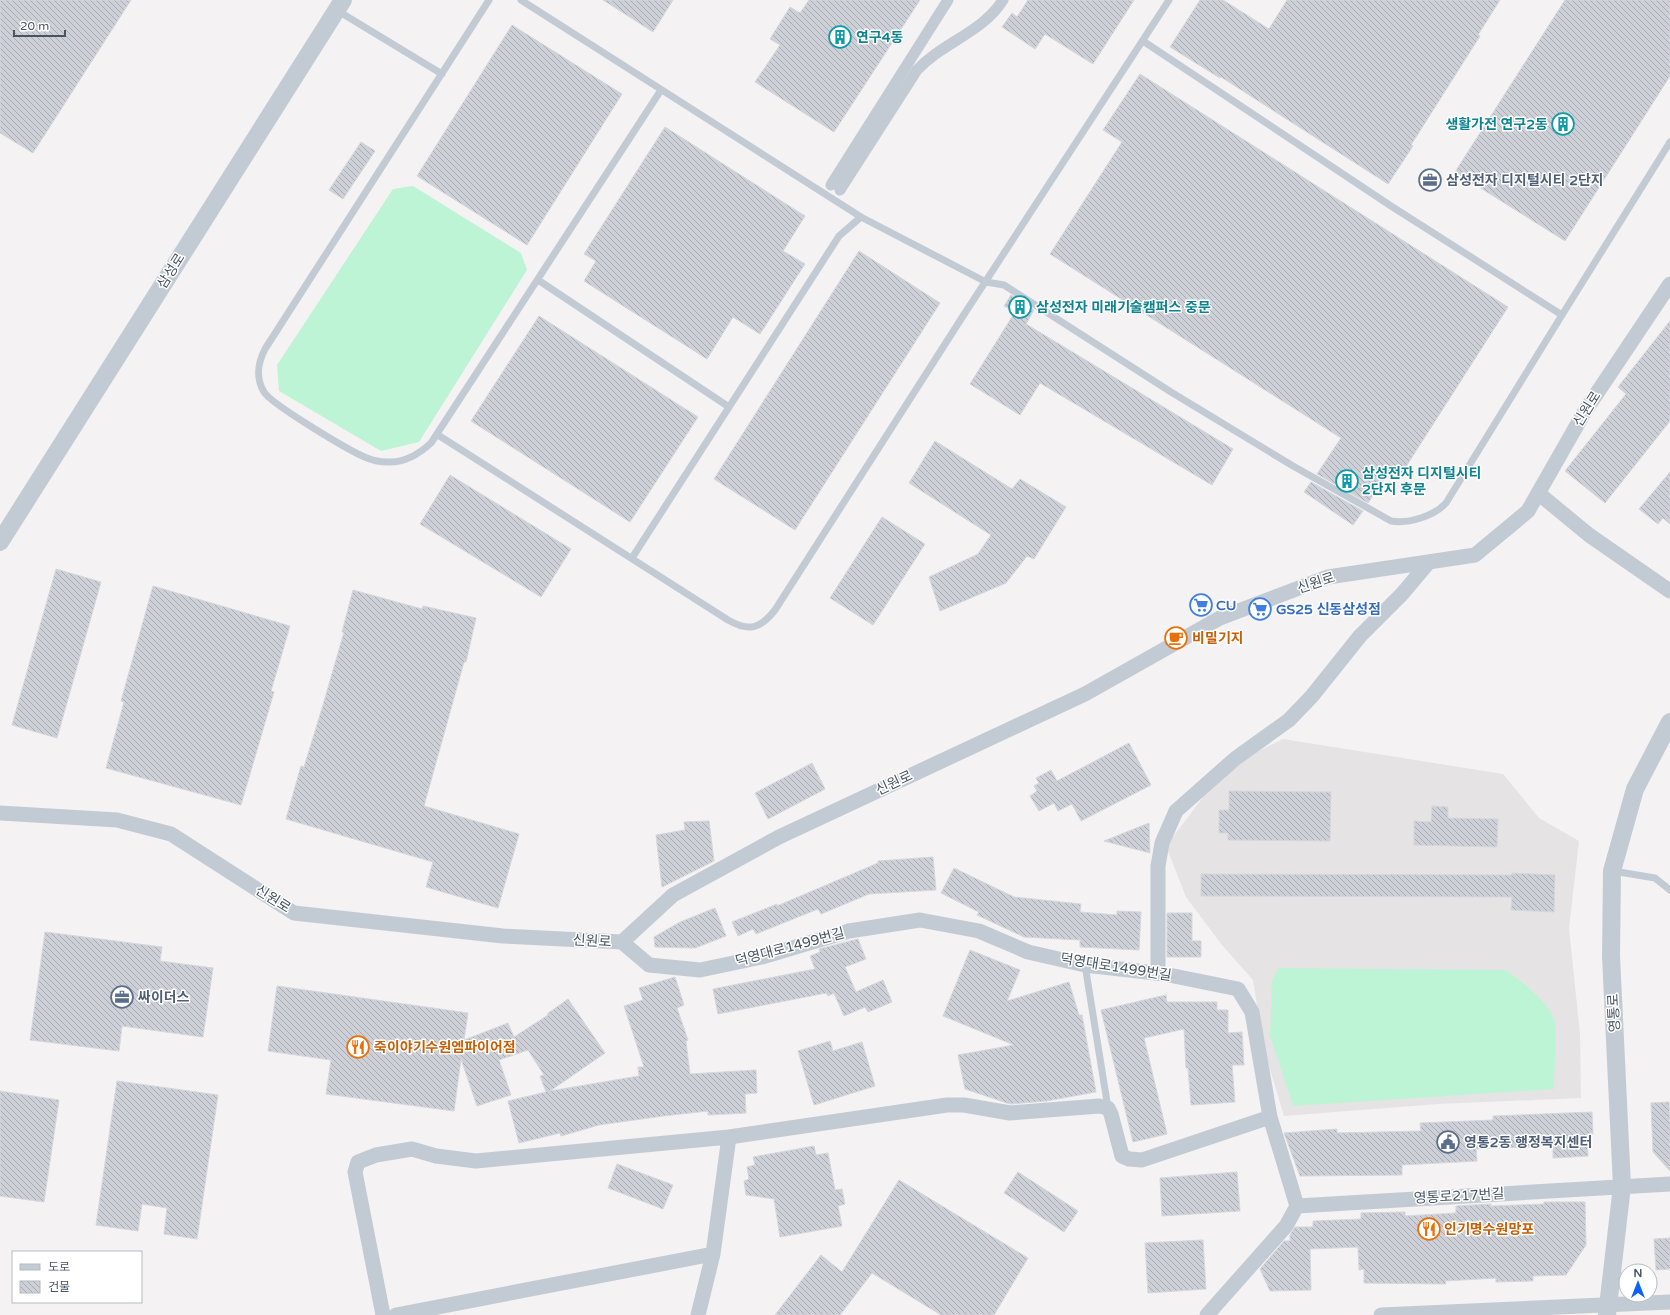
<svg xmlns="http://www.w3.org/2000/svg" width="1670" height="1315" viewBox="0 0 1670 1315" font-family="'Varela Round','Noto Sans KR',sans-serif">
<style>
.education{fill:#e5e3e4}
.garden{fill:#bef4d6}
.building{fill:url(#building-back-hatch);stroke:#d5d7dd}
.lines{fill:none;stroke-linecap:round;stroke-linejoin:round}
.service{stroke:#c2cbd4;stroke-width:7}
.pedestrian{stroke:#c2cbd4;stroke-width:11}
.minor{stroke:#c2cbd4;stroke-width:15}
.tertiary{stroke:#c2cbd4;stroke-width:18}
.labels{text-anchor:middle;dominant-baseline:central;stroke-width:3;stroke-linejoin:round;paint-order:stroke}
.culture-label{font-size:14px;font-weight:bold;fill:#0d838f;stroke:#fff;text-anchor:start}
.service-label{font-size:14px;font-weight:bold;fill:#4e5e75;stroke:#fff;text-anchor:start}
.street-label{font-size:14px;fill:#485461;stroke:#fff}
.shop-label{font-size:14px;font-weight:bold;fill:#366cbe;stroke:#fff;text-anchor:start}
.food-label{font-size:14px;font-weight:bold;fill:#c56008;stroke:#fff;text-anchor:start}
</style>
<defs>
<pattern id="building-back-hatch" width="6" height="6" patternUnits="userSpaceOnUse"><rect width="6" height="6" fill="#cdd0d6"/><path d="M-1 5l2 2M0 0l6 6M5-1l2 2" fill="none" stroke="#a8abb1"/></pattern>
</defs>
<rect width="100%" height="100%" fill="#f4f2f2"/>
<!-- education -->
<path class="education" d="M1283 739 1503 774 1539 818 1579 841 1569 928 1580 1034 1581 1098 1438 1104 1284 1116 1264 1049 1253 980 1222 945 1186 897 1166 846 1204 796 1249 756Z"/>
<!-- garden -->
<path class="garden" d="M413 186 521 253 527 270 419 442 381 451 279 391 277 365 393 189Z
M1278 968 1506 970C1521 982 1552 1003 1555 1024 1557 1044 1554 1068 1554 1089L1293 1106 1270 1036 1272 982Z"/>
<!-- building -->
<path class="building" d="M0 0H131L33 153 0 133Z
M603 0H673L653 32Z
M809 0H920L834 132 755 82 780 45 770 39 790 7 800 13Z
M1028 0H1134L1093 64 1045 34 1035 49 1002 27 1012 13 1017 17Z
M1200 0H1223L1269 29 1287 0H1500L1478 35 1480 36 1411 145 1413 146 1388 184 1221 77 1220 78 1170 47Z
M1565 0H1670V76L1565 241 1455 172Z
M512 25 622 94 527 245 417 176Z
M1140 74 1508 307 1400 476 1390 471 1368 503 1317 474 1341 438 1050 254 1122 142 1103 130Z
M665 127 805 216 783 251 805 264 760 334 733 317 707 359 584 281 596 261 584 254Z
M361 142 375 151 343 199 329 190Z
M859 251 940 303 795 530 714 479Z
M1011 295 1034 310 1026 324 1233 449 1212 485 1040 383 1020 415 970 384 1015 312 1004 306Z
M539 316 698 417 630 522 471 421Z
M1670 321V421L1605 503 1565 471 1626 394 1618 387Z
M935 441 1012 489 1020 479 1066 507 1034 559 1027 556 1006 583 940 611 929 577 978 554 991 535 909 483Z
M1670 472V524L1663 518 1658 524 1639 509Z
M450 475 571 549 541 597 420 524Z
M1311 482 1363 511 1353 525 1304 492Z
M882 517 925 544 873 625 830 598Z
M56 569 101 582 57 738 12 725Z
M153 586 290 626 271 691 274 692 241 805 106 768 124 702 121 701Z
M353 590 422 609 423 606 476 618 466 662H464L424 806 519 834 498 908 426 887 433 862 286 819 301 766 304 767 323 705 344 632H342Z
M1129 743 1151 785 1081 821 1072 804 1058 811 1054 803 1039 811 1030 796 1037 791 1034 786 1039 783 1036 778 1051 770 1057 781Z
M812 763 825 789 768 819 755 793Z
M1229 791 1331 792 1330 841 1228 840V833H1219V810H1229Z
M1432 806 1448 807V818L1498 819 1497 847 1414 845V821L1431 822Z
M709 821 714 861 662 887 656 835 685 830 684 822Z
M1149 823 1150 853 1104 841Z
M933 857 936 890 869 894 821 914 818 909 756 934 753 929 738 936 732 922 777 904V906L878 863V861Z
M954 868 1014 897 1081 904 1080 912 1117 915V911L1141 912 1139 950 1080 947V940L1024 937 977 915 979 912 941 893Z
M1512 873 1555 875 1554 912 1511 910 1512 897 1201 896V874L1512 875Z
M715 908 726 936 695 948 655 947 654 937 680 922Z
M1167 913H1192V941H1201V957H1167Z
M45 932 162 947 160 961 213 968 203 1037 122 1026 119 1051 30 1040Z
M858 939 866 959 845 967 856 992 883 980 892 1002 868 1012 865 1007 844 1016 834 993 828 996 826 993 718 1014 713 989 815 969 810 956 820 952 819 949Z
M970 950 1020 970 1007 1001 1069 982 1079 1015H1082L1096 1092 1046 1101 1010 1104 965 1089 958 1055 1014 1045 943 1016Z
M675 977 684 1005 677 1008 688 1040 686 1041 690 1074 756 1070 757 1093 745 1094 746 1113 708 1115V1111L663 1116 599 1125 561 1136 560 1133 519 1143 508 1101 546 1092 540 1076 544 1075 528 1050 499 1060 511 1095 477 1106 461 1059 454 1111 326 1094 331 1060 268 1051 277 986 468 1013 464 1040 508 1023 514 1037 548 1015 547 1014 568 999 605 1053 550 1091 639 1076 638 1067H644L624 1006 643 1000 639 988Z
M1166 995 1167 1002H1217V1010H1228V1033L1242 1032 1244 1065H1232L1235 1102 1191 1105 1188 1068H1186L1184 1029 1144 1038 1167 1134 1133 1142 1101 1010Z
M830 1041 833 1051 862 1042 875 1086 814 1105 798 1051Z
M117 1081 218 1095 197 1239 164 1234 167 1208 142 1204 138 1231 96 1225Z
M0 1091 59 1100 44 1202 0 1196Z
M1669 1102 1670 1121V1171L1653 1152 1651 1103Z
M1592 1112 1593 1134H1587L1588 1156 1553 1158V1146L1476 1149 1477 1161 1402 1165V1175L1300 1176 1284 1133 1337 1129V1133L1421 1131 1420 1123 1493 1120V1116Z
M814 1146 816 1155 828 1153 835 1190 842 1189 845 1204 838 1206 842 1226 780 1237 774 1199 746 1195 744 1181 749 1179 747 1167 755 1165 753 1157Z
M617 1164 673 1185 663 1209 608 1188Z
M1018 1172 1078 1211 1064 1232 1004 1193Z
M1237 1172 1240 1211 1162 1216 1160 1178Z
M899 1180 1028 1258 994 1315H941L872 1273 840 1315H775L821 1255 842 1272Z
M1544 1202H1585L1586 1245 1566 1275 1533 1276V1281L1496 1282V1278L1445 1281 1446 1284 1364 1283V1269L1359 1270 1358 1247 1310 1249 1311 1290 1270 1291 1260 1269 1284 1241H1290V1235L1295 1227H1313V1221L1361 1219V1213L1405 1212V1216L1456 1213V1206L1491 1204V1206L1544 1204Z
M1670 1238V1269L1656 1270 1654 1239Z
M1203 1240 1206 1289 1148 1293 1145 1243Z"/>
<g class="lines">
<!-- service -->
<path class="service" d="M489 0 265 349C258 363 255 377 264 392 271 404 351 452 367 458 374 461 381 462 388 462 405 463 419 454 431 443L661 90
M521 0 861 217 986 282 1004 285 1171 392 1293 466 1391 521C1409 524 1434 516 1446 503L1562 315
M338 11 442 74
M1143 41 1391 206 1562 315 1670 142
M538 280 729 407
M438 435 728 620C749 632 760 629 775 610L963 316 1169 0
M632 558 839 236 861 217
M1613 871 1655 878 1670 890
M1085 965 1108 1108"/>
<!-- pedestrian -->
<path class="pedestrian" d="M831 185 948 0
M840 190 917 70C943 42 982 33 1003 0"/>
<!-- minor -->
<path class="minor" d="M1538 493 1589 535 1670 591
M0 813 117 820 171 834 294 913 503 936 622 942 673 895 779 837 1085 694 1220 618 1328 577 1475 555 1528 511 1585 411 1670 284
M622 942 649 965 700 970 762 957 849 931 920 920 979 931 1028 952 1085 965 1164 974 1238 989 1252 1012 1270 1117 1297 1206 1286 1226 1207 1315
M1158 973V866L1162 843 1176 811 1236 758 1289 720 1312 696 1360 636 1402 594 1429 562
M1297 1206 1670 1184
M713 1254 729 1137
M383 1315 355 1172 358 1162 376 1155 412 1149 436 1156 476 1161 729 1137 947 1105H964L1010 1113 1099 1106 1108 1108 1111 1114 1122 1156 1129 1159 1142 1160 1270 1117
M396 1315 713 1254 698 1315
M1381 1315 1670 1302"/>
<!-- tertiary -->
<path class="tertiary" d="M0 542 343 0
M1607 1315 1622 1186 1611 956 1612 871 1635 789 1670 722"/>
</g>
<!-- icons -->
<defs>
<g id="building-ring" transform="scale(1.15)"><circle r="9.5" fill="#fff" stroke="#0f9aa8" stroke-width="1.5"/><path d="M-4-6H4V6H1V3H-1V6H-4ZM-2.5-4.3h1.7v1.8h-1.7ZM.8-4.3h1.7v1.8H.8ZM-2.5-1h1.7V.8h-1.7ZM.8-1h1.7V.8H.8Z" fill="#0f9aa8"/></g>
<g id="office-ring" transform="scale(1.15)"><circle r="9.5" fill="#fff" stroke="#5c6f8a" stroke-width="1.5"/><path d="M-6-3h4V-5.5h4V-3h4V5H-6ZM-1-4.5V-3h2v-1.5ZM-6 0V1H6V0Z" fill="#5c6f8a"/></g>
<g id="supermarket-ring" transform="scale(1.15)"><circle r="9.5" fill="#fff" stroke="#3f7fe0" stroke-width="1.5"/><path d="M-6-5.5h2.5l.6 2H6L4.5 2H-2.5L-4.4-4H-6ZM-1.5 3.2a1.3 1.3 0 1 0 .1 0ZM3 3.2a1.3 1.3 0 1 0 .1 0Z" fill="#3f7fe0"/></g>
<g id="cafe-ring" transform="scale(1.15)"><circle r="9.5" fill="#fff" stroke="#e8710a" stroke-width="1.5"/><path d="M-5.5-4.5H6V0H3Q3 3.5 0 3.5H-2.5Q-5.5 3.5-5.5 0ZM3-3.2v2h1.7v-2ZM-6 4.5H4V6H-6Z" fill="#e8710a"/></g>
<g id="restaurant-ring" transform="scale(1.15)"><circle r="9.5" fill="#fff" stroke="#e8710a" stroke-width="1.5"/><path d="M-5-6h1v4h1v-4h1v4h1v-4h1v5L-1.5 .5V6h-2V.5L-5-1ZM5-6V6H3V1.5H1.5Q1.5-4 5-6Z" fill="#e8710a"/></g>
<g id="civic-ring" transform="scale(1.15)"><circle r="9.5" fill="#fff" stroke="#5c6f8a" stroke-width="1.5"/><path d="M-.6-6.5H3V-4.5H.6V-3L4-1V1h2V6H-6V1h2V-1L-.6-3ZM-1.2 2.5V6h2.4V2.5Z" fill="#5c6f8a"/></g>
</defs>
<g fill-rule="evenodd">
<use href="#building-ring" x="840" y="37"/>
<use href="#building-ring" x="1563" y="124"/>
<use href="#office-ring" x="1430" y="180"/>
<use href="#building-ring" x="1020" y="307"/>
<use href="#building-ring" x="1347" y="481"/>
<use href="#supermarket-ring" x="1201" y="605"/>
<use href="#supermarket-ring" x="1260" y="609"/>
<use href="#cafe-ring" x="1176" y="638"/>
<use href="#office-ring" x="122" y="997"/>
<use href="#restaurant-ring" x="358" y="1047"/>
<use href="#civic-ring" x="1448" y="1142"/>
<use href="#restaurant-ring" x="1429" y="1229"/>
</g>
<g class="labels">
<!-- culture labels -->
<g class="culture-label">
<text x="856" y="37">연구4동</text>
<text x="1548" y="124" text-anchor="end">생활가전 연구2동</text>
<text x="1036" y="307">삼성전자 미래기술캠퍼스 중문</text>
<text x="1362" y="473">삼성전자 디지털시티<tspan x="1362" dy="16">2단지 후문</tspan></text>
</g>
<!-- service labels -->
<g class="service-label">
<text x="1446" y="180">삼성전자 디지털시티 2단지</text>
<text x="138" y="997">싸이더스</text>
<text x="1464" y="1142">영통2동 행정복지센터</text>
</g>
<!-- street labels -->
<g class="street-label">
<text transform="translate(171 271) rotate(-58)">삼성로</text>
<text transform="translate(1587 409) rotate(-58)">신원로</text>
<text transform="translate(1316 583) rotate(-18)">신원로</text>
<text transform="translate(894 783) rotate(-25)">신원로</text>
<text transform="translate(273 899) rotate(32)">신원로</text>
<text transform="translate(592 941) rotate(3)">신원로</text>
<text transform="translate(790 947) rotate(-15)">덕영대로1499번길</text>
<text transform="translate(1116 967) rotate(9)">덕영대로1499번길</text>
<text transform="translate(1614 1013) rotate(-93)">영통로</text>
<text transform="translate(1459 1196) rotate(-3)">영통로217번길</text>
</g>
<!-- shop labels -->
<g class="shop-label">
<text x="1216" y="605">CU</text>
<text x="1276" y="609">GS25 신동삼성점</text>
</g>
<!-- food labels -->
<g class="food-label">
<text x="1192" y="638">비밀기지</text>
<text x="374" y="1047">죽이야기수원엠파이어점</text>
<text x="1444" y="1229">인기명수원망포</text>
</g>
</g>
<!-- legend -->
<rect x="12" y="1251" width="130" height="52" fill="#ffffff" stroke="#b6bbc0"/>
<rect x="20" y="1264" width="20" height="6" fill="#c2cbd4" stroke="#b6bbc0"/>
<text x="48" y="1271" font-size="12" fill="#485461">도로</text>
<rect x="20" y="1281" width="20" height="12" fill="url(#building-back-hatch)" stroke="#b6bbc0"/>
<text x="48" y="1291" font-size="12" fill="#485461">건물</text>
<!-- north arrow -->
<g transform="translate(1638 1283)"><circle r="19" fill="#ffffff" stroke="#b6bbc0"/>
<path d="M0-3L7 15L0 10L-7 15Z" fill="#0b63f5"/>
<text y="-6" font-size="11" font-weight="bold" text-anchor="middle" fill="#485461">N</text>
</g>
<!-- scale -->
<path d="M14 30v6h51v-6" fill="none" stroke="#485461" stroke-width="2"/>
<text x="20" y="30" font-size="12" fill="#485461" stroke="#ffffff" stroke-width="3" paint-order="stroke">20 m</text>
</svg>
